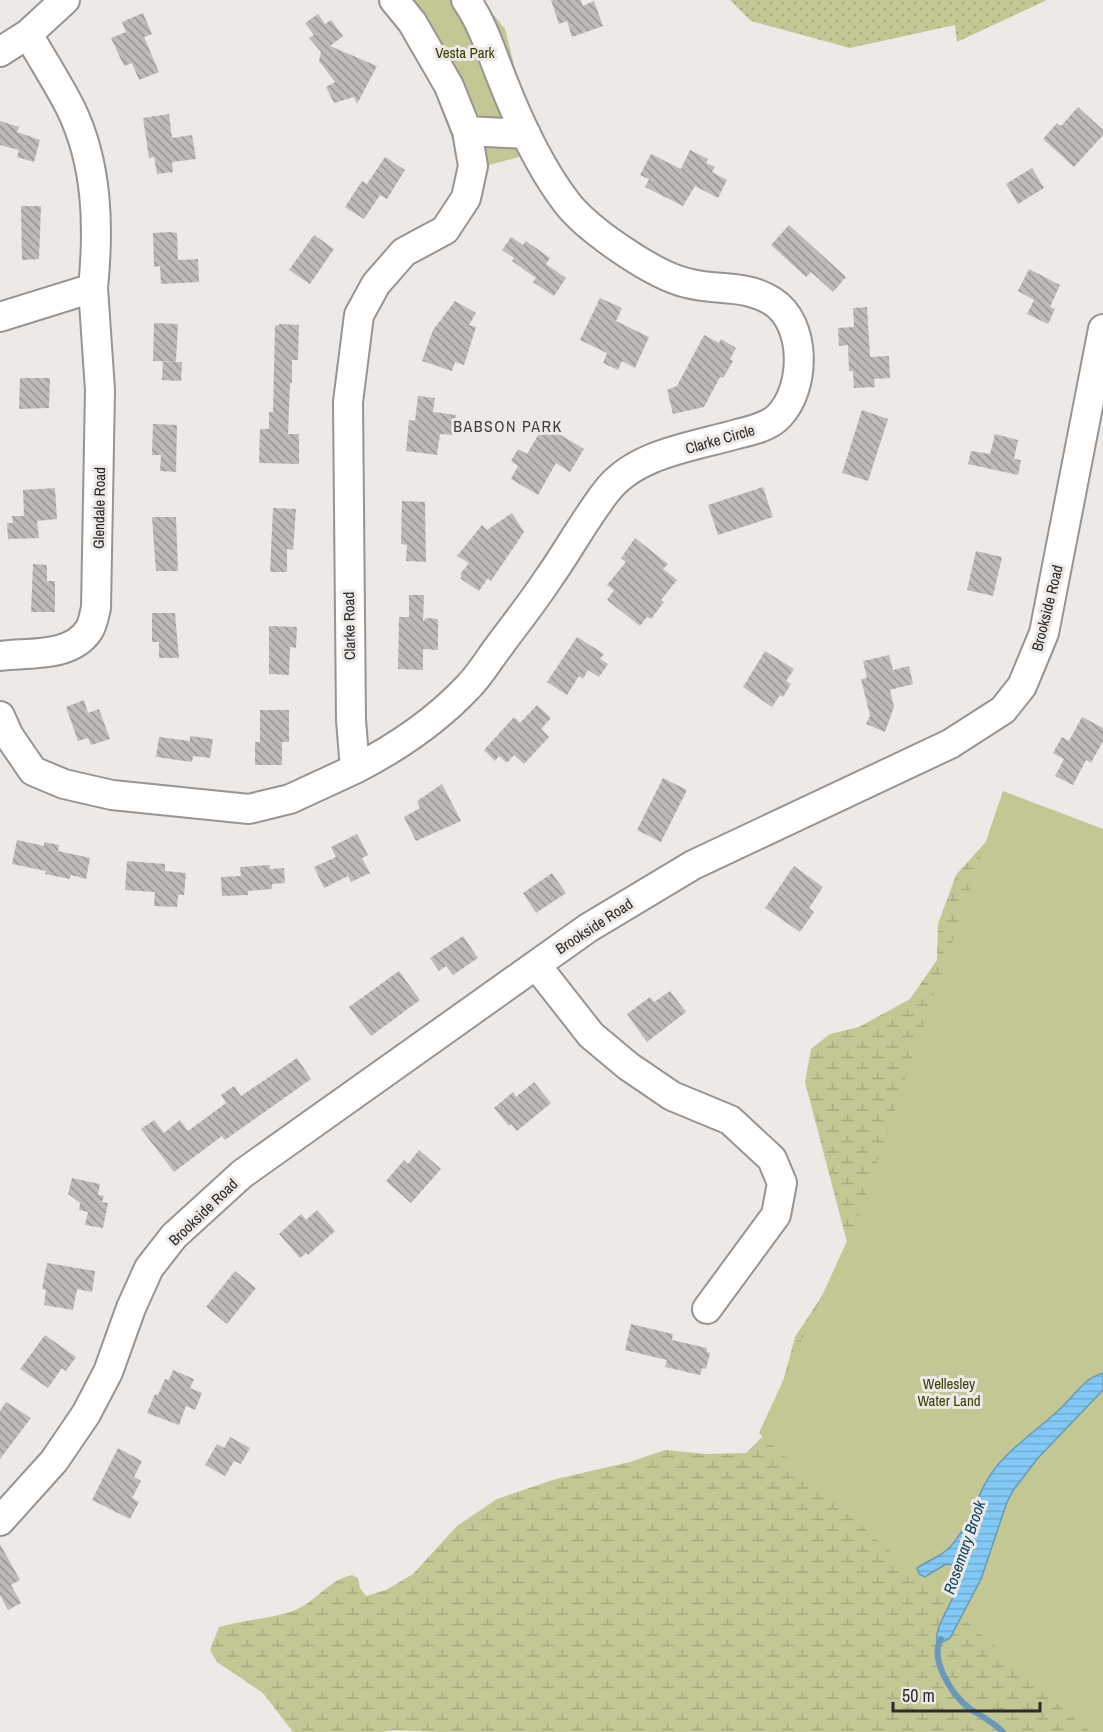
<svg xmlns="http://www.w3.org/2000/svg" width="1103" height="1732" viewBox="0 0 1103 1732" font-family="'Archivo Narrow',sans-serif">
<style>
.grass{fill:url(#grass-dots)}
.wetland{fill:url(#wetland-marsh)}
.green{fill:#c2c793}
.water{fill:url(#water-rules);stroke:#6899b8;stroke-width:1.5}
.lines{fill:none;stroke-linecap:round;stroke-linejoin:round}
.stream{stroke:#6899b8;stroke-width:6}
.building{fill:url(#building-back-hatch)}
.minor-casing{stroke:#989492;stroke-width:32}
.minor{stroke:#fff;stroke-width:28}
.labels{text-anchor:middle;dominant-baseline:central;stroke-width:6;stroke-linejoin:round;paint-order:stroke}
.park-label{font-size:15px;fill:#3b3e04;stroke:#ece9e6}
.street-label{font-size:15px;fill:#2b2a29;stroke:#ece9e6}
.neighbourhood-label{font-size:16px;letter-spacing:1.5px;fill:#413e3c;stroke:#ece9e6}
.water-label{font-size:16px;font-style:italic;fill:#0d4664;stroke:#ece9e6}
</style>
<defs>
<pattern id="grass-dots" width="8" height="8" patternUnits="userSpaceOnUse" patternTransform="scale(1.5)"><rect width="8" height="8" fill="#c2c793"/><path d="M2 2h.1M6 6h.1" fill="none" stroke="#a7ab7f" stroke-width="1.8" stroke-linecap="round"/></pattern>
<pattern id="wetland-marsh" width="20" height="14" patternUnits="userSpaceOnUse" patternTransform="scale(1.5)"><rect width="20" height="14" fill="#c2c793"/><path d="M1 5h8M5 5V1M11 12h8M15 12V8" fill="none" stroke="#a7ab7f"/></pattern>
<pattern id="water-rules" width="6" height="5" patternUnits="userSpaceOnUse" patternTransform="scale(1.5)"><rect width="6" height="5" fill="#82c9f5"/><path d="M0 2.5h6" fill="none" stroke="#70add2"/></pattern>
<pattern id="building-back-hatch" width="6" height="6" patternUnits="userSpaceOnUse" patternTransform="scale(1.5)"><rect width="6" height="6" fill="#bdbab7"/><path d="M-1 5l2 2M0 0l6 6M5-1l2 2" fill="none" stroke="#9a9795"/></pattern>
</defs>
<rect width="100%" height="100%" fill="#ece9e6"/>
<!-- grass -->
<path class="grass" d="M730 0H1047L957 42 955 25 850 48 751 21Z"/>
<!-- wetland -->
<path class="wetland" d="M991 836 951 1603 936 1638H950L965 1607 1103 1732H440L394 1730 382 1732H293L263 1693 217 1662 210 1650 219 1627C243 1620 270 1619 293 1611 315 1603 328 1580 352 1575L358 1578 360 1588 366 1596 386 1590 413 1574 457 1526 497 1499 556 1479 630 1462 665 1450 706 1454 746 1453 778 1421 782 1386 795 1337 838 1271 847 1242 805 1082 811 1049 830 1034 859 1027 910 999 937 960 938 924 956 875Z"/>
<!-- green -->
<path class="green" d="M399 0H482L505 29 536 152 465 172Z
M1003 791 1103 829V1732H1091L1070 1715 759 1433 859 1215Z"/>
<!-- water -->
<path class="water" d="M1103 1373V1390L1038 1458 1014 1489 1007 1502 981 1579 950 1638 937 1645C932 1618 970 1592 952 1565L946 1564 925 1577 919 1574 917 1568C929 1560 941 1557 951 1546 970 1525 976 1496 991 1474 1007 1450 1040 1428 1061 1408 1076 1394 1083 1379 1103 1373Z"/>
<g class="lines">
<!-- stream -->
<path class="stream" d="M941 1639C929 1659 952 1695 969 1708 981 1716 993 1722 1003 1732"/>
</g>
<!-- building -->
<path class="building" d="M551 0H581L583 6 594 1 603 26 572 37 567 21 559 24Z
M143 13 152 34 144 37 159 72 139 80 132 63 124 66 111 38 126 32 122 22Z
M318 14 325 24 331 20 343 36 330 46 377 66 357 104 354 97 334 103 326 87 335 82 319 61 321 52 309 38 314 35 305 23Z
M1078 107 1103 130V135L1074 167 1043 139 1057 123 1061 126Z
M169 114 172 138 192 135 196 159 172 162 173 172 157 174 154 157 149 158 143 118Z
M0 121 19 127 17 132 40 140 34 162 17 157 19 150 0 145Z
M690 150 708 159 706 163 715 167 712 172 727 180 718 198 695 186 683 206 645 187 649 179 640 175 651 154 681 169Z
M385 157 405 170 387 199 380 195 364 219 345 207 362 181 367 184Z
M1032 168 1044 188 1018 204 1006 184Z
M21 206H41L39 259 22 260Z
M789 225 846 277 833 292 811 272 806 277 771 245Z
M170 232 177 233 178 260 198 259 199 282 161 284 160 266 154 267 153 233Z
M314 235 334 249 310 284 289 270Z
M511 237 523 245 526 241 550 258 546 264 566 278 554 296 533 282 536 278 512 261 514 258 502 250Z
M1029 269 1060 285 1050 307 1055 309 1048 324 1027 314 1034 300 1018 291Z
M600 298 622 308 616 321 649 337 635 368 622 361 618 370 603 363 607 353 580 340Z
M455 301 476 313 469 325 476 327 464 365 455 362 452 371 422 361 433 330Z
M867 307 870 357 889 356 890 378 874 379 875 387 854 388 853 371H849L848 345 839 346 838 328 854 327 853 308Z
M154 323 178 324 176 362 153 361Z
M281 324 299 325 298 360H292V383H290L288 434H299V464L259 463 260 429H269V412H273L275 326Z
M704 335 719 343 721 339 736 348 730 359 733 361 723 378 720 377 704 407 673 414 667 390 677 386Z
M163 362H182L181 381 162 380Z
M20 378H50L49 408 19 409Z
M418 396 435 398 433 412 456 415 454 435 440 434 437 455 406 451 409 420 415 421Z
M862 410 888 419 868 481 842 473Z
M153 424 177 425 176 472 160 471 161 455H152Z
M544 425 584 449 570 472 556 463 538 495 511 479 518 466 511 461 518 449 527 454Z
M995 434 1018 440 1014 459 1021 460 1018 475 968 464 971 451 990 454Z
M763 487 773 517 718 535 708 505Z
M55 488 57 519 37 521 39 538 8 539 7 523H13L12 516H24L23 490Z
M402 501 425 502 426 562 406 561 407 545 401 544Z
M273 508 296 509 293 550 287 549V572H270Z
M512 513 524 532 491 581 488 578 479 591 461 579V573L469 563 457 556 482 525 487 530Z
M152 517H176L178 571H156Z
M635 538 668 564 663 569 677 580 661 600 664 602 651 619 647 617 640 626 607 600 614 590 607 585 626 562 621 558Z
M976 551 1002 557 993 596 967 590Z
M33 564 47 565V581H55V612H31Z
M409 595H424L423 622 426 618 438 619V650L423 649V670L398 669 399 617H409Z
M152 613H175L179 658H159V642H152Z
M269 626 297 627 296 648 290 647 289 675 269 674Z
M577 637 604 654 600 659 608 664 599 677 588 670 583 679 579 676 567 695 547 682Z
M765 651 794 669 786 681 791 684 783 697 780 695 772 707 743 687Z
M889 655 893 670 909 666 913 684 890 690 894 707 885 732 866 724 870 716 861 679 867 678 863 661Z
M84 700 88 713 99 709 110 739 91 745 88 738 78 741 66 707Z
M537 705 551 718 541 729 549 737 524 764 514 755 507 763 499 756 495 761 484 750 514 717 520 723Z
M260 710H289V742H282V765H255V742H260Z
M1082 717 1103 728V741L1091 763 1086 760 1073 785 1055 776 1064 759 1053 753 1062 737 1069 741Z
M190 736 213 739 210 758 193 756 192 762 156 757 159 737 190 741Z
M663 778 687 790 661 842 637 830Z
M442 784 461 821 416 841 404 817 420 808 417 801Z
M357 834 368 855 362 858 370 873 351 882 348 876 324 888 314 867 336 857 331 847Z
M17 840 44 846V842L59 845 58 851 90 858 86 879 71 875 70 879 45 874 46 871 12 864Z
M127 861 165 864V871L186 873 184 895H178L177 907 154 906 155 892 125 890Z
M270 865V869L284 868 285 883 272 884V889L248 891V895L222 896 221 877 241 876 240 867Z
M794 866 823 887 809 908 814 912 800 932 765 908Z
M552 873 566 893 536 913 523 893Z
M463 936 478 958 453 975 446 966 439 971 430 958Z
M399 971 420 1000 371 1036 349 1007Z
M670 991 686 1012 647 1042 627 1014 650 997 654 1002Z
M297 1058 311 1079 225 1140 222 1136 174 1172 141 1129 154 1120 164 1133 180 1120 188 1131 226 1103 221 1095 234 1086 241 1096Z
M534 1082 551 1103 517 1131 511 1124 509 1126 494 1108 513 1092 516 1097Z
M419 1150 441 1169 411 1203 386 1181 404 1160 408 1164Z
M72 1178 100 1184 98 1195 104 1196 102 1202 108 1203 103 1228 85 1225 88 1212 79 1210 80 1203 68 1194Z
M317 1210 335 1231 308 1255 306 1253 300 1258 279 1234 301 1214 306 1220Z
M47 1263 95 1271 92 1292 77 1289 73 1310 44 1305 46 1290 42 1289Z
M235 1271 256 1288 227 1324 206 1307Z
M631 1324 673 1334 672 1340 707 1348V1352L710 1353 706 1369 702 1368 700 1375 665 1367 667 1360 625 1350Z
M45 1335 76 1357 66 1371 62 1368 48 1388 20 1369Z
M173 1370 194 1379 190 1388 202 1393 195 1410 186 1406 179 1425 147 1413 155 1394 158 1395 165 1379 169 1380Z
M6 1402 31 1418 0 1459V1411Z
M230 1437 250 1448 241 1464 234 1461 225 1476 205 1465 217 1444 224 1448Z
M118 1448 142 1461 134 1477 141 1481 132 1498 139 1502 130 1519 92 1500Z
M0 1544 20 1580 11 1585 21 1603 8 1610 0 1595Z"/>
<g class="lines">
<!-- minor casing -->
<g class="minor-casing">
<path id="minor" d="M28 34C42 59 58 83 71 109 98 165 99 228 93 288
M0 52 28 34 65 0
M467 131 526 134
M0 317 93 288 100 390 96 608C94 615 93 624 89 630 71 658 28 652 0 656
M0 716 9 736 33 771 64 784 112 795 249 809 290 799 355 769 351 720 348 402 359 315 376 284 404 252 445 230 466 198 473 166 467 131 449 86 412 22 394 0
M355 769C398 747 435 722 468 687 480 675 489 659 500 645 516 623 533 602 548 579 568 551 585 519 606 492 635 453 693 447 737 434 750 431 769 427 779 416 806 388 807 323 772 301 745 284 716 291 687 283 653 275 588 230 567 203 540 168 518 120 502 79 491 52 483 24 466 0
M536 965 591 1035 628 1066 672 1096 730 1120 772 1159 782 1183 776 1215 707 1309
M0 1521 54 1461 86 1414 108 1372 131 1308 149 1268 174 1236 242 1174 588 928 693 865 950 744 1003 710 1022 686 1044 633 1103 329"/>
</g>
<!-- minor -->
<use href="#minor" class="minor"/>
</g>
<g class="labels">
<!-- park labels -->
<g class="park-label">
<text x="465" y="52">Vesta Park</text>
<text x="949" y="1383">Wellesley<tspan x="949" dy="17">Water Land</tspan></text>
</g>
<!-- street labels -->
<g class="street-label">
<text transform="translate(720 439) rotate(-16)">Clarke Circle</text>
<text transform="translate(99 508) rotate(-89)">Glendale Road</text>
<text transform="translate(1047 608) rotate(-76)">Brookside Road</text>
<text transform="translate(349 626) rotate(-91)">Clarke Road</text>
<text transform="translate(594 926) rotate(-33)">Brookside Road</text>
<text transform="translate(203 1212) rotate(-44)">Brookside Road</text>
</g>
<!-- neighbourhood labels -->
<g class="neighbourhood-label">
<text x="508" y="426">BABSON PARK</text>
</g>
<!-- water labels -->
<g class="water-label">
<text transform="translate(964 1547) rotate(-71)">Rosemary Brook</text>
</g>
</g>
<!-- scale -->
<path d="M893 1702v9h147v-9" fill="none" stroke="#2b2a29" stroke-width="3"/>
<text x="902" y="1702" font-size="18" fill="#2b2a29" stroke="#ece9e6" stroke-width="4.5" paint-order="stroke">50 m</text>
</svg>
